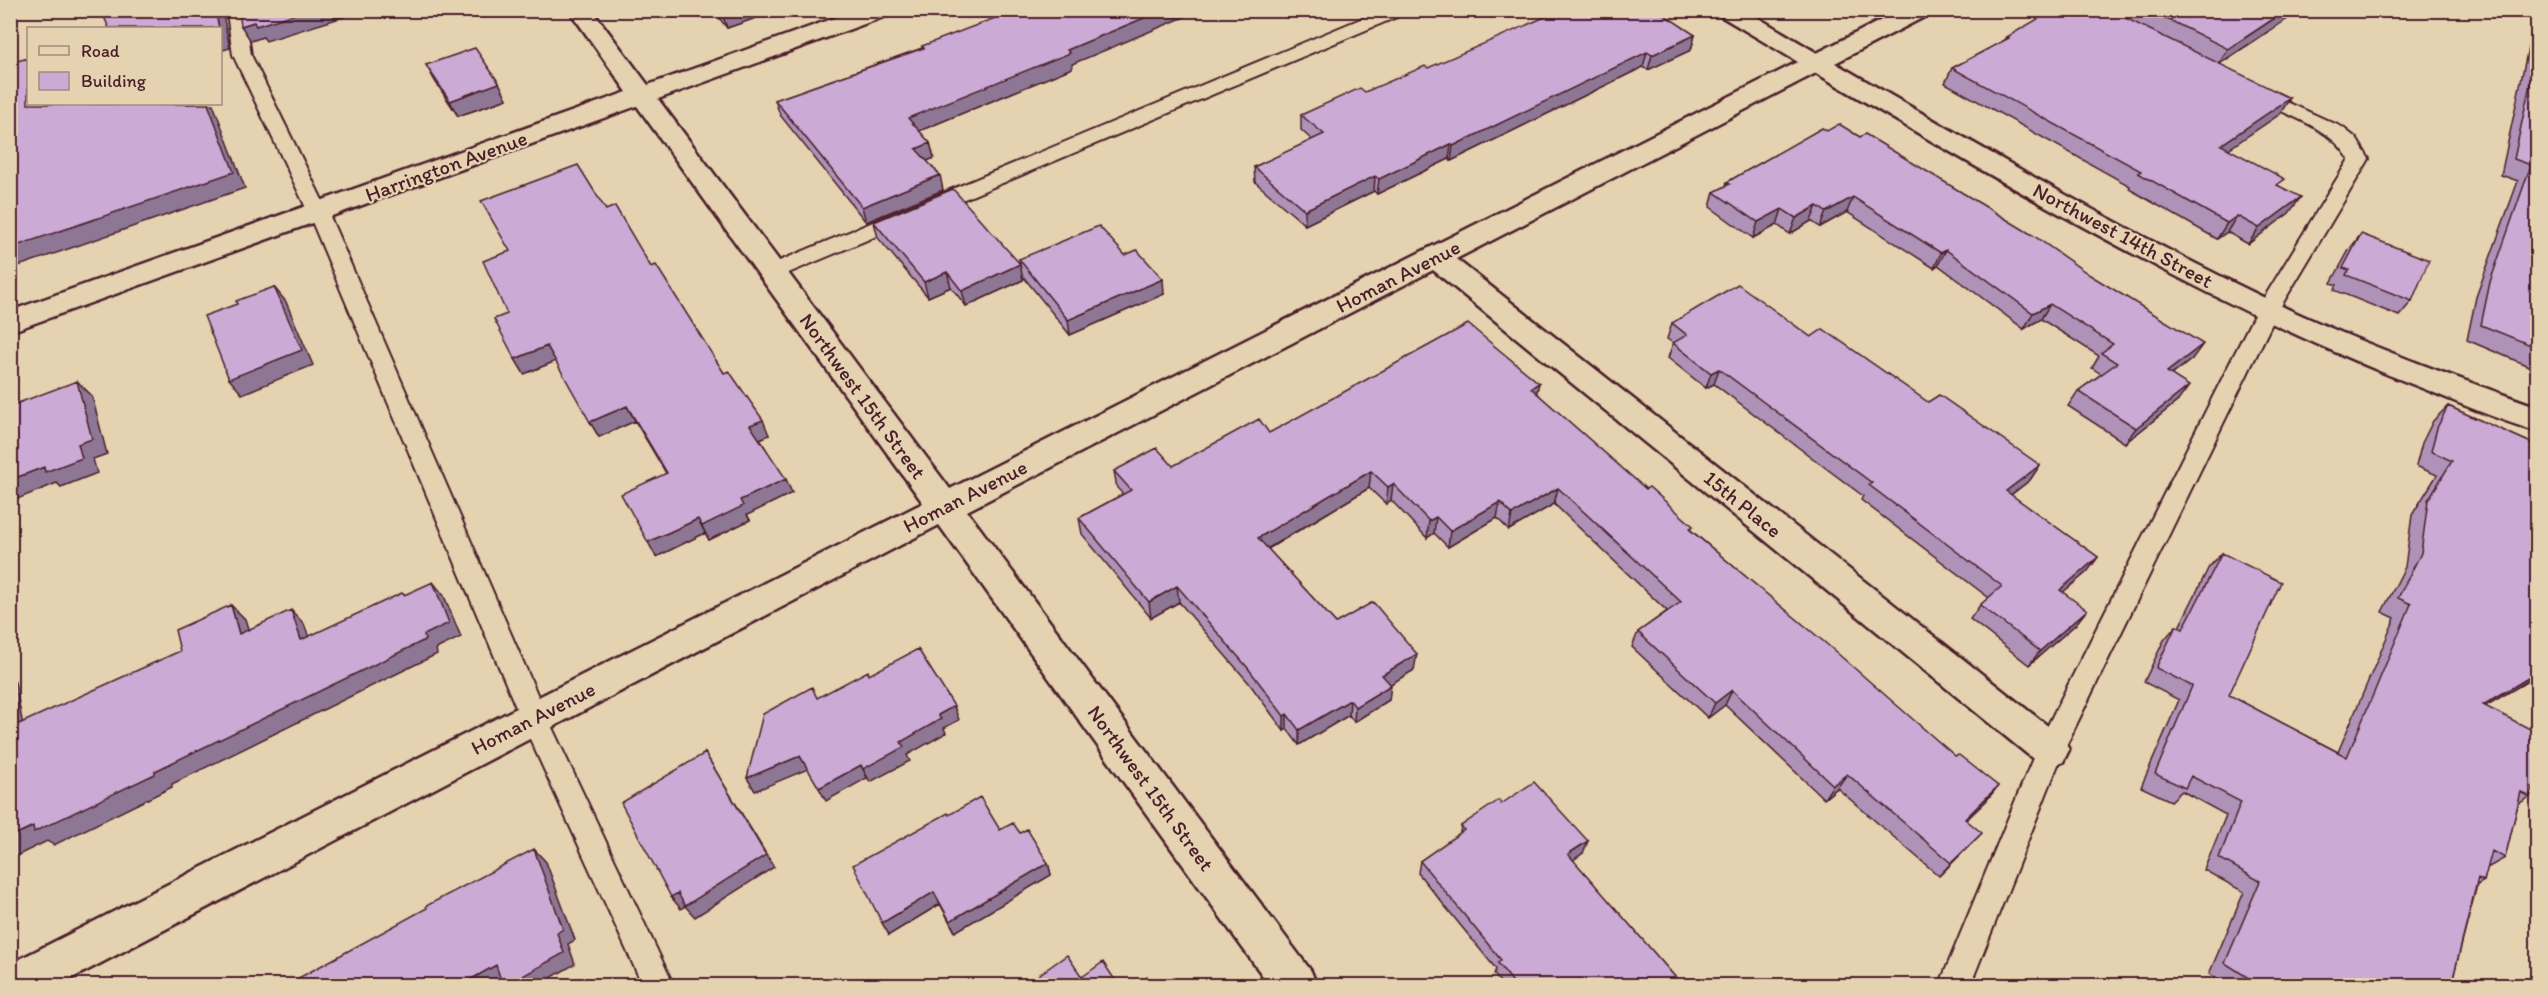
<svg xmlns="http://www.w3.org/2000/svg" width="2548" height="996" viewBox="0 0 2548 996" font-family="Itim,sans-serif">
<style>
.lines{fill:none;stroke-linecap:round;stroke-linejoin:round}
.lane-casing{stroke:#4a1f2b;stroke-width:4}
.street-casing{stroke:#4a1f2b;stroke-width:5}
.lane{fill:#e5d2b0;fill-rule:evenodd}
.street{fill:#e5d2b0;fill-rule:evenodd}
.wall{fill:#af92b7;stroke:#4a1f2b;stroke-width:1.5}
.shaded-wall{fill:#8e7795;stroke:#4a1f2b;stroke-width:1.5}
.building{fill:#cbaad5;stroke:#4a1f2b;stroke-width:1.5}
.labels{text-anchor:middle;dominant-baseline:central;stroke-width:4.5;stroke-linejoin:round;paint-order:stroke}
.street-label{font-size:21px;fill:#4a1f2b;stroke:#e5d2b0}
</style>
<rect width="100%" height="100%" fill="#e5d2b0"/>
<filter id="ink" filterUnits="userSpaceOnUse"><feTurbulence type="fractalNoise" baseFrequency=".0167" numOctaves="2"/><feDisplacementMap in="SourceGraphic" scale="12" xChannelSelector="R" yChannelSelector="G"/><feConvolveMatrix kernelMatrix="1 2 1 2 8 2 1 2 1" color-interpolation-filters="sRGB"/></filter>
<g filter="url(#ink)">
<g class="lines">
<!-- lane casing -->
<g class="lane-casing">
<path id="lane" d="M224 10H241L246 20 251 55 328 212 547 717 674 986H643L520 717 308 212 233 55 228 20Z
M1382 10H1406L1404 14 779 277 772 279 765 277 762 272 765 267Z
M2256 88 2342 127 2356 138 2369 159 2278 311 2063 752 1970 986H1939L2040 741 2256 311 2349 159C2331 127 2282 113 2250 97L2247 93 2250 89Z"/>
</g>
<!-- street casing -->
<g class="street-casing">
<path id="street" d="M569 10H592L648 85 857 10H892L889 15 658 99 950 489 1798 62 1719 15 1716 10H1745L1817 53 1901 10H1931L1928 15 1835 63C1988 152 2141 241 2301 315 2378 350 2458 378 2538 407V432C2500 420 2463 405 2427 390 2212 307 2014 190 1816 73L1456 259 2063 738 2069 750 2063 762 2050 767 2037 762 1433 270 967 511 1311 971 1317 986H1270L939 525 57 986H10V964L923 503 637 106 10 332V311L627 92Z"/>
</g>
<!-- lane -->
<use href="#lane" class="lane"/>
<!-- street -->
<use href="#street" class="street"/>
</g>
<!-- wall -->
<path class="wall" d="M713 10H779L727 28Z
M2110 10H2301L2219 64 2280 114 2228 149 2280 187 2289 213 2248 244 2227 232 2217 239 2129 189 2130 186 1945 83 1952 68 2005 40 2007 37Z
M2536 10H2538V370L2467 340 2476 297 2518 181 2501 175Z
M1695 35 1691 50 1648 70 1643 67 1451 161 1449 159 1377 194 1374 191 1305 225 1255 182 1254 167 1312 140 1301 130V115L1365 92 1428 68Z
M922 46 1072 64V68L919 131 930 143 934 158 927 161 943 190 866 222 780 115 775 100 922 48Z
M426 65 499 83 507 99 458 116 435 81Z
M1822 128 2192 359 2172 375 2178 401 2125 443 2068 406 2078 391 2101 374 2092 368 2099 356 2041 319 2024 329 1938 265 1934 268 1847 212 1820 227 1811 221 1790 234 1777 225 1753 238 1710 207 1714 192 1726 186 1727 182Z
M606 210 651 267 724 373 769 435 760 439 792 493 747 515 750 520 709 540 705 533 656 557 666 473 635 421 599 437 556 361 524 374 507 314 510 251Z
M874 222 1020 263 1019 259 1125 255 1164 294 1070 335 1022 275 1023 280 966 306 951 287 928 297 878 238Z
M2361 234 2412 301 2399 316 2334 290 2337 285 2331 283 2349 250Z
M1672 323 1811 337 2040 465 2030 480 2011 495 2098 557 2087 572 2063 592 2076 624 2029 665 1970 619 1980 605 1989 598 1861 500 1863 496 1714 384 1706 388 1668 358 1673 343 1667 339Z
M1536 393 1692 531 1955 756 1998 786 1986 801 1966 820 1969 846 1939 876 1837 788 1824 799 1725 705 1708 718 1632 647 1638 632 1667 611 1554 504 1509 530 1497 518 1448 547 1434 533 1427 538 1391 500 1386 504 1369 488 1268 549 1336 623 1414 670 1390 684 1389 700 1354 722 1349 715 1299 745 1287 729 1284 731 1249 683 1179 602 1151 618 1082 534 1079 518 1123 494 1117 488 1114 471 1173 466 1269 433Z
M2448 406 2538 446V675L2485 706 2530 797 2518 804 2505 858 2487 868 2484 881 2477 885 2451 986H2228L2209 974 2244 892 2204 870 2226 815 2182 791 2171 801 2141 787 2179 700 2144 682 2164 640 2176 626 2179 627 2209 567 2222 553 2229 695 2338 752 2395 618 2382 612 2405 567 2412 515 2437 475 2416 466 2422 443 2433 421Z
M1501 804 1583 853 1573 860 1683 986H1503L1494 974 1496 969 1418 873 1420 861 1460 833 1461 826Z
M949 815 1000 830 1020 833 1048 863 1051 875 955 932 940 904 889 935Z"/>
<!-- shaded-wall -->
<path class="shaded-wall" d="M215 10H222L230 48 220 51V28H219Z
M308 10H366L266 41 263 37 251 41 241 26 254 22Z
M728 10H779L727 28 722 13Z
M1163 10H1201L1072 64V68L912 134 908 118 1067 50Z
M2287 10H2301L2219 64 2228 49Z
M1695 35 1691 50 1648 70 1652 55Z
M10 52 20 79 10 67Z
M1647 52 1643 67 1451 161 1453 146Z
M499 83 507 99 458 116 450 101Z
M2290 98 2280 114 2211 161 2221 145Z
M208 104H213L245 188 10 269V248Z
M930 143 934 158 920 164 916 149Z
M1451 144 1449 159 1377 194 1379 179Z
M940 175 943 190 866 222 862 207Z
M1375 176 1374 191 1305 225V210Z
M1853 197 1847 212 1820 227 1826 212Z
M2301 197 2289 213 2248 244 2259 228Z
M1817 206 1811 221 1790 234 1796 218Z
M1782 209 1777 225 1753 238 1758 222Z
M2237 216 2227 232 2217 239 2227 223Z
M1946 250 1938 265 1934 268 1941 253Z
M1020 264 1023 280 966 306 962 291Z
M947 272 951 287 928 297 924 282Z
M1163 279 1164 294 1070 335 1068 320Z
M274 287 286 302 313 365 242 394 229 379Z
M2050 304 2041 319 2024 329 2033 313Z
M2203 344 2192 359 2156 387 2167 372Z
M547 346 556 361 524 374 515 359Z
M1719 369 1714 384 1706 388 1711 373Z
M77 381 92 396 107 454 93 459 97 473 61 487 57 483 10 502V480L44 467 78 444Z
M1539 383 1535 400 1531 388Z
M2189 386 2178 401 2125 443 2136 428Z
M627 406 635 421 599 437 590 422Z
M763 420 769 435 757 440 750 425Z
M2040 465 2030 480 1996 506 2006 491Z
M1371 471 1369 488 1258 554V538Z
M786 479 792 493 747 515 750 520 709 540 702 526 740 500Z
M1393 484 1391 500 1386 504 1388 487Z
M1558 488 1554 504 1509 530 1512 514Z
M1500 502 1497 518 1448 547 1450 531Z
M1436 517 1434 533 1427 538 1429 521Z
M698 519 705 533 656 557 648 542Z
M2098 557 2087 572 2049 604 2060 590Z
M433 582 444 596 461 637 436 649 437 654 172 784V787L54 845 47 841 10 859V837L155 771 424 635Z
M1177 586 1179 602 1151 618 1149 602Z
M231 605 245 619 254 648 239 634Z
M291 610 304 624 315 653 301 640Z
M2087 610 2076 624 2029 665 2040 651Z
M1417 654 1414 670 1381 690 1382 675Z
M2538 672V675L2465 718 2483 705Z
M10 678 15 682 26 742 10 731Z
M1391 685 1389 700 1354 722 1355 707Z
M1732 690 1725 705 1708 718 1715 703Z
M1350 700 1349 715 1299 745V730Z
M954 706 959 720 944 728 946 733 907 755 910 761 870 782 863 769 938 715Z
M1287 714V729L1284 731V716Z
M705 753 774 867 695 917 685 906 681 909 671 897Z
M800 756 808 769 755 791 747 778Z
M861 765 867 778 826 801 819 788Z
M1847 774 1837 788 1824 799 1833 785Z
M1998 786 1986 801 1953 833 1965 819Z
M1982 833 1939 876 1951 863Z
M1588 841 1583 853 1563 867 1568 854Z
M534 849 546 862 575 940 568 944 575 964 537 986H505L557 933Z
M1048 863 1051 875 955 932 950 921Z
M934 892 940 904 889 935 882 923Z
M496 965 509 976 492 986H459Z"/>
<!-- building -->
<path class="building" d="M101 10H215L219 28H109Z
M239 10H308L256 26 254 22 241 26Z
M1016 10H1163L1067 50 1070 53 908 118 930 143 916 149 940 175 862 207 775 100 924 48 922 46Z
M1561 10H1640L1643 12 1646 10H1657L1695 35 1652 55 1647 52 1453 146 1451 144 1379 179 1375 176 1305 210 1254 167 1324 134 1301 115 1360 88 1365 92 1425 66 1428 68Z
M2053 10H2109L2290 98 2221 145 2285 179 2277 185 2301 197 2259 228 2237 216 2227 223 2138 173 2141 171 1952 68 2009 38 2007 37Z
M2149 10H2287L2228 49Z
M2538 47V348L2481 325 2490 282 2531 165 2514 159Z
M475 48 499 83 450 101 426 65Z
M28 58V104H208L234 172 10 248V63Z
M1839 124 1860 137 1865 134 2034 236 2090 275 2203 344 2167 372 2189 386 2136 428 2078 391 2117 363 2101 353 2113 344 2050 304 2033 313 1946 250 1941 253 1853 197 1826 212 1817 206 1796 218 1782 209 1758 222 1714 192 1730 184 1727 182 1822 128 1827 131Z
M578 165 606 210 615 206 651 267 656 265 724 373 729 371 763 420 750 425 786 479 740 500 743 506 702 526 698 519 648 542 621 494 667 473 627 406 590 422 547 346 515 359 494 319 507 314 483 261 510 251 481 201Z
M953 189 1020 264 962 291 947 272 924 282 874 222Z
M1099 226 1125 255 1137 250 1163 279 1068 320 1019 259Z
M2361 234 2429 260 2412 301 2346 275 2349 270 2343 268Z
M1738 284 1811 337 1823 329 1928 402 1939 395 2040 465 2006 491 2098 557 2060 590 2087 610 2040 651 1980 605 2002 586 1869 485 1872 483 1719 369 1711 373 1673 343 1687 335 1672 323Z
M274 287 302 350 229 379 204 316 237 304 236 301Z
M1468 324 1539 383 1531 388 1646 489 1649 487 1693 526 1689 529 1829 646 1955 756 1959 755 1998 786 1965 819 1982 833 1951 863 1847 774 1833 785 1732 690 1715 703 1638 632 1681 602 1558 488 1512 514 1500 502 1450 531 1436 517 1429 521 1393 484 1388 487 1371 471 1258 538 1336 623 1373 602 1417 654 1382 675 1391 685 1355 707 1350 700 1299 730 1287 714 1284 716 1248 668 1177 586 1149 602 1079 518 1131 490 1114 471 1157 448 1173 466 1259 419 1269 433Z
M77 381 92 439 78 444 82 458 45 472 44 467 10 480V406Z
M2448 406 2538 446V672L2483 705 2538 733V773L2530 797 2521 792 2505 858 2492 851 2484 881 2478 878 2451 986H2261L2225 963 2260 881 2219 858 2241 802 2191 776 2185 788 2155 774 2192 686 2156 668 2176 626 2183 629 2222 553 2281 582 2229 695 2347 757 2411 604 2398 598 2421 553 2428 500 2452 461 2431 451 2437 428Z
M433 582 449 623 424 635 425 640 155 771V774L34 832 33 826 10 837V728L180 651 175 630 231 605 239 634 291 610 301 640 402 593 404 595Z
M918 649 954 706 938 715 941 719 901 742 904 747 863 769 861 765 819 788 800 756 747 778 763 714 812 687 817 698 868 671 869 675Z
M705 753 766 855 685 906 678 893 671 897 621 803Z
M1534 782 1588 841 1568 854 1683 986H1516L1498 963 1501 960 1420 861 1464 830 1461 826 1499 800 1501 804Z
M980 797 1000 830 1013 823 1020 833 1027 829 1048 863 950 921 934 892 882 923 853 865 948 813 949 815Z
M534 849 563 929 557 933 564 953 505 986H503L496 965 459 986H284L427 908 426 906Z
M1067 955 1082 977 1103 962 1119 986H1023Z
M1147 977 1153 986H1136Z"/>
</g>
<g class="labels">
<!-- street labels -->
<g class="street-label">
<text transform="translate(446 166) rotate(-20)">Harrington Avenue</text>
<text transform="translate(2123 235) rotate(28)">Northwest 14th Street</text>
<text transform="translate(1398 276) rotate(-27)">Homan Avenue</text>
<text transform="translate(863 396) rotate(54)">Northwest 15th Street</text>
<text transform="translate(965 496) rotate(-27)">Homan Avenue</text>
<text transform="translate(1743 504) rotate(39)">15th Place</text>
<text transform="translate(533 718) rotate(-27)">Homan Avenue</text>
<text transform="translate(1151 788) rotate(54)">Northwest 15th Street</text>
</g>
</g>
<!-- margin -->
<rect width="2548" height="996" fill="none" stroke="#e5d2b0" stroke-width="36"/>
<rect x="18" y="18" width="2512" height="960" fill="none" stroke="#4a1f2b" stroke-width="2" filter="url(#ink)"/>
<!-- legend -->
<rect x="27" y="27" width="195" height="78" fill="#e5d2b0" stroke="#a78a7b" stroke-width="1.5"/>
<rect x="39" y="46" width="30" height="9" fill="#e5d2b0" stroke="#a78a7b" stroke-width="1.5"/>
<text x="81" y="57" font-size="18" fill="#4a1f2b">Road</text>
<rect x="39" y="72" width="30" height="18" fill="#cbaad5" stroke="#a78a7b" stroke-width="1.5"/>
<text x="81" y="87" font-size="18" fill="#4a1f2b">Building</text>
</svg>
